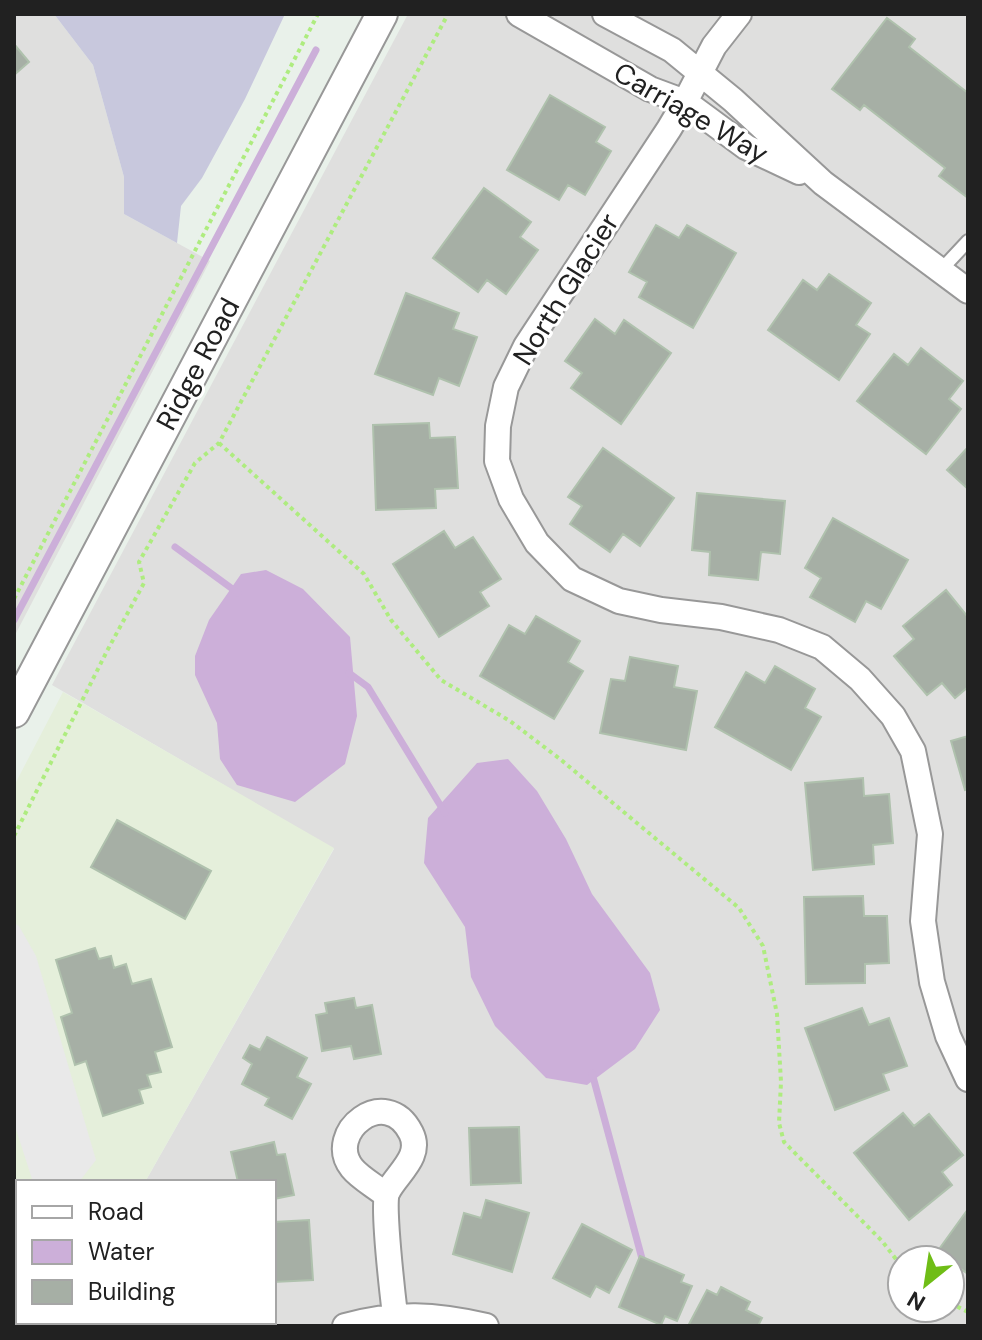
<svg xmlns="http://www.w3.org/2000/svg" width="982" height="1340" viewBox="0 0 982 1340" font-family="'DM Sans',sans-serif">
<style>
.residential{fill:#dfdfde;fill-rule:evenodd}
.commercial{fill:#e5efdb}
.wetland{fill:#c8c8dd}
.parking{fill:#e9e9e9}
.water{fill:#ccafd9}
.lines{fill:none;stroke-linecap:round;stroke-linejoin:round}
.stream{stroke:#ccafd9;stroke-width:7}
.building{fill:#a6afa5;stroke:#afc1ad;stroke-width:2}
.service-casing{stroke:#989898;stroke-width:16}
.minor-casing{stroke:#989898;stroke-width:28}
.tertiary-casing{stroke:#989898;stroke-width:34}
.path{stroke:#aeec7f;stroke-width:4;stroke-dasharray:4 4;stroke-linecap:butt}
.service{stroke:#fff;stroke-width:12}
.minor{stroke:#fff;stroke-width:24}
.tertiary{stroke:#fff;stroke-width:30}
.labels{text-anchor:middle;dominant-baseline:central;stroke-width:6;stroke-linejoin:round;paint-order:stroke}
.street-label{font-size:28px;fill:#212121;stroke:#fff}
</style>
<rect width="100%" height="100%" fill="#e9f1ea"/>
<!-- residential -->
<path class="residential" d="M14 14H54L93 65 124 177V214L210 261 14 637Z
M408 14H968V1326H63L65 1322H274V1182H145L334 849 52 685ZM902 1260H950V1308H902Z"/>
<!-- commercial -->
<path class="commercial" d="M63 692 334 848 145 1182H18V1322H65L63 1326H14V786Z"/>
<!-- wetland -->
<path class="wetland" d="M54 14H285L245 99 202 178 181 206 177 243 124 214V177L93 65Z"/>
<!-- parking -->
<path class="parking" d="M14 923 19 926 36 956 96 1160 79 1182H33L14 1123Z"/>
<!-- water -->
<path class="water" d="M266 570 303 589 350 637 357 716 345 764 295 802 237 785 220 759 217 723 195 675V656L209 620 241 574Z
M508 759 537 791 566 839 592 894 650 973 660 1010 635 1049 587 1085 546 1078 495 1026 471 977 465 927 424 863 428 818 477 763Z"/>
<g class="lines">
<!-- stream -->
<path class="stream" d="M175 547 238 593
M14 620 316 50
M349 673 368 687 445 813
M592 1073 644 1266"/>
</g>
<!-- building -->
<path class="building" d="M887 18 915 39 909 47 968 93V198L939 176 945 168 864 105 860 110 832 89Z
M14 44 29 62 14 75Z
M550 95 605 127 596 142 611 151 585 195 568 185 559 200 507 170Z
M484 188 531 222 520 237 538 250 506 294 487 280 478 292 433 258Z
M656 225 679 238 687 225 736 253 693 328 639 297 647 282 629 272Z
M829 274 871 303 856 325 870 334 839 380 768 330 803 280 817 290Z
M406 293 459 313 453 329 477 337 459 386 439 378 433 395 375 374Z
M595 319 615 334 624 320 671 353 621 424 571 388 582 373 565 361Z
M921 348 963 381 949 399 961 409 926 454 857 401 894 354 908 365Z
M429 423 430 438 455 437 458 488 435 489 436 508 376 510 373 425Z
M968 447V489L947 470Z
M603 448 674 498 640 546 623 534 610 552 570 524 582 506 568 497Z
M697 493 785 501 780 554 761 552 758 580 709 575 710 552 692 550Z
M833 518 908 560 881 609 866 601 855 622 810 597 821 578 805 568Z
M444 531 455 548 473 537 501 579 480 592 489 606 439 637 393 564Z
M946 590 968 617V687L955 698 942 683 927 695 894 656 914 639 903 626Z
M536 616 580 641 568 662 583 671 554 719 480 676 509 625 525 634Z
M630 657 678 666 674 687 697 691 686 750 600 733 611 679 625 681Z
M775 666 815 689 805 708 821 717 791 770 715 727 746 672 765 683Z
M968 736V789L965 790 951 741Z
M863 778 864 796 889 794 893 843 873 845 874 864 813 870 805 783Z
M117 820 211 871 185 919 91 867Z
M863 896 864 916H887L889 963 865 964V983L806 984 804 897Z
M95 948 99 959 111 956 114 968 126 964 132 984 151 979 172 1047 155 1052 161 1072 147 1075 151 1087 139 1090 143 1103 103 1116 86 1061 75 1065 61 1017 72 1013 56 960Z
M354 998 356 1008 372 1005 381 1054 354 1059 351 1046 322 1051 316 1015 327 1013 325 1003Z
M862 1008 869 1025 889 1018 907 1066 883 1074 889 1090 835 1110 805 1028Z
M267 1037 307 1058 297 1077 311 1084 292 1119 265 1105 269 1098 242 1084 252 1064 243 1058 250 1045 260 1050Z
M903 1113 914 1126 929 1114 963 1155 942 1172 952 1185 909 1220 854 1153Z
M519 1127 521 1183 471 1185 469 1128Z
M274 1142 277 1155 285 1154 294 1195 274 1199V1182H238L231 1152Z
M486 1200 529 1213 512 1272 453 1254 464 1213 481 1218Z
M968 1209V1274L937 1252Z
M309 1220 313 1280 274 1282V1222Z
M582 1224 632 1250 609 1293 596 1286 590 1297 553 1278Z
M640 1256 684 1275 681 1282 692 1286 677 1321 665 1316 661 1325 619 1307Z
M18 1273V1322H25L23 1326H14V1274Z
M721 1287 750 1302 746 1310 762 1318 758 1326H688L707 1290 717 1295Z
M173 1322H227L223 1326H176Z"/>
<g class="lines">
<!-- service casing -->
<g class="service-casing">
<path id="service" d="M940 271 968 241"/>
</g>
<!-- minor casing -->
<g class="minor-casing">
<path id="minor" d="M519 14 650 89 685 102 746 147 799 172
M605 14 672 50 733 100 823 183 968 291
M739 14 714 46 685 102 669 129 526 346 506 387 498 426 497 461 511 499 537 543 572 579 619 601 661 610 721 617 779 630 822 647 860 679 893 716 913 751 930 834 923 921 932 982 948 1036 968 1079
M386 1195C375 1186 360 1178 352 1168 324 1133 386 1083 411 1133 423 1157 396 1174 387 1193 382 1203 393 1298 395 1315
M345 1326C396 1312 435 1314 486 1326"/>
</g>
<!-- tertiary casing -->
<g class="tertiary-casing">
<path id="tertiary" d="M14 712 382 14"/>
</g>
<!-- path -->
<path class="path" d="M219 443 364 574 391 620 441 680 510 721 560 759 739 908 763 946 777 1014 781 1082 779 1123 784 1142 882 1241 902 1267
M14 599 318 14
M14 836 107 651 144 583 139 562 195 463 219 443 448 14
M950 1303 968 1312"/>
<!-- service -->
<use href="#service" class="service"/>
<!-- minor -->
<use href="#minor" class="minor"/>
<!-- tertiary -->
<use href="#tertiary" class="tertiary"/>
</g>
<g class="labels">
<!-- street labels -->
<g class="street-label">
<text transform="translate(691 113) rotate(30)">Carriage Way</text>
<text transform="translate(566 289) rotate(-58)">North Glacier</text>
<text transform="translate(198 364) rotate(-62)">Ridge Road</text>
</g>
</g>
<!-- border -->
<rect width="982" height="1340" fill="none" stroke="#212121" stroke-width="32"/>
<!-- legend -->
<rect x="16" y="1180" width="260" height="144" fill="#ffffff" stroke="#a6a6a6" stroke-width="2"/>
<rect x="32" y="1206" width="40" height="12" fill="#ffffff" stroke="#a6a6a6" stroke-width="2"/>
<text x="88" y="1220" font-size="24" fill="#212121">Road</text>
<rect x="32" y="1240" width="40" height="24" fill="#ccafd9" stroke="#a6a6a6" stroke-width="2"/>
<text x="88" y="1260" font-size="24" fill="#212121">Water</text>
<rect x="32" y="1280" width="40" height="24" fill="#a6afa5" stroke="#a6a6a6" stroke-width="2"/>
<text x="88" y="1300" font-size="24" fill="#212121">Building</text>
<!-- north arrow -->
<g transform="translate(926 1284) rotate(210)"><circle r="38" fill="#ffffff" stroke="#a6a6a6" stroke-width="2"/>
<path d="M0-6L14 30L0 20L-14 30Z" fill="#6fbd16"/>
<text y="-12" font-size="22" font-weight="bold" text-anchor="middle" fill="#212121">N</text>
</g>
</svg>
